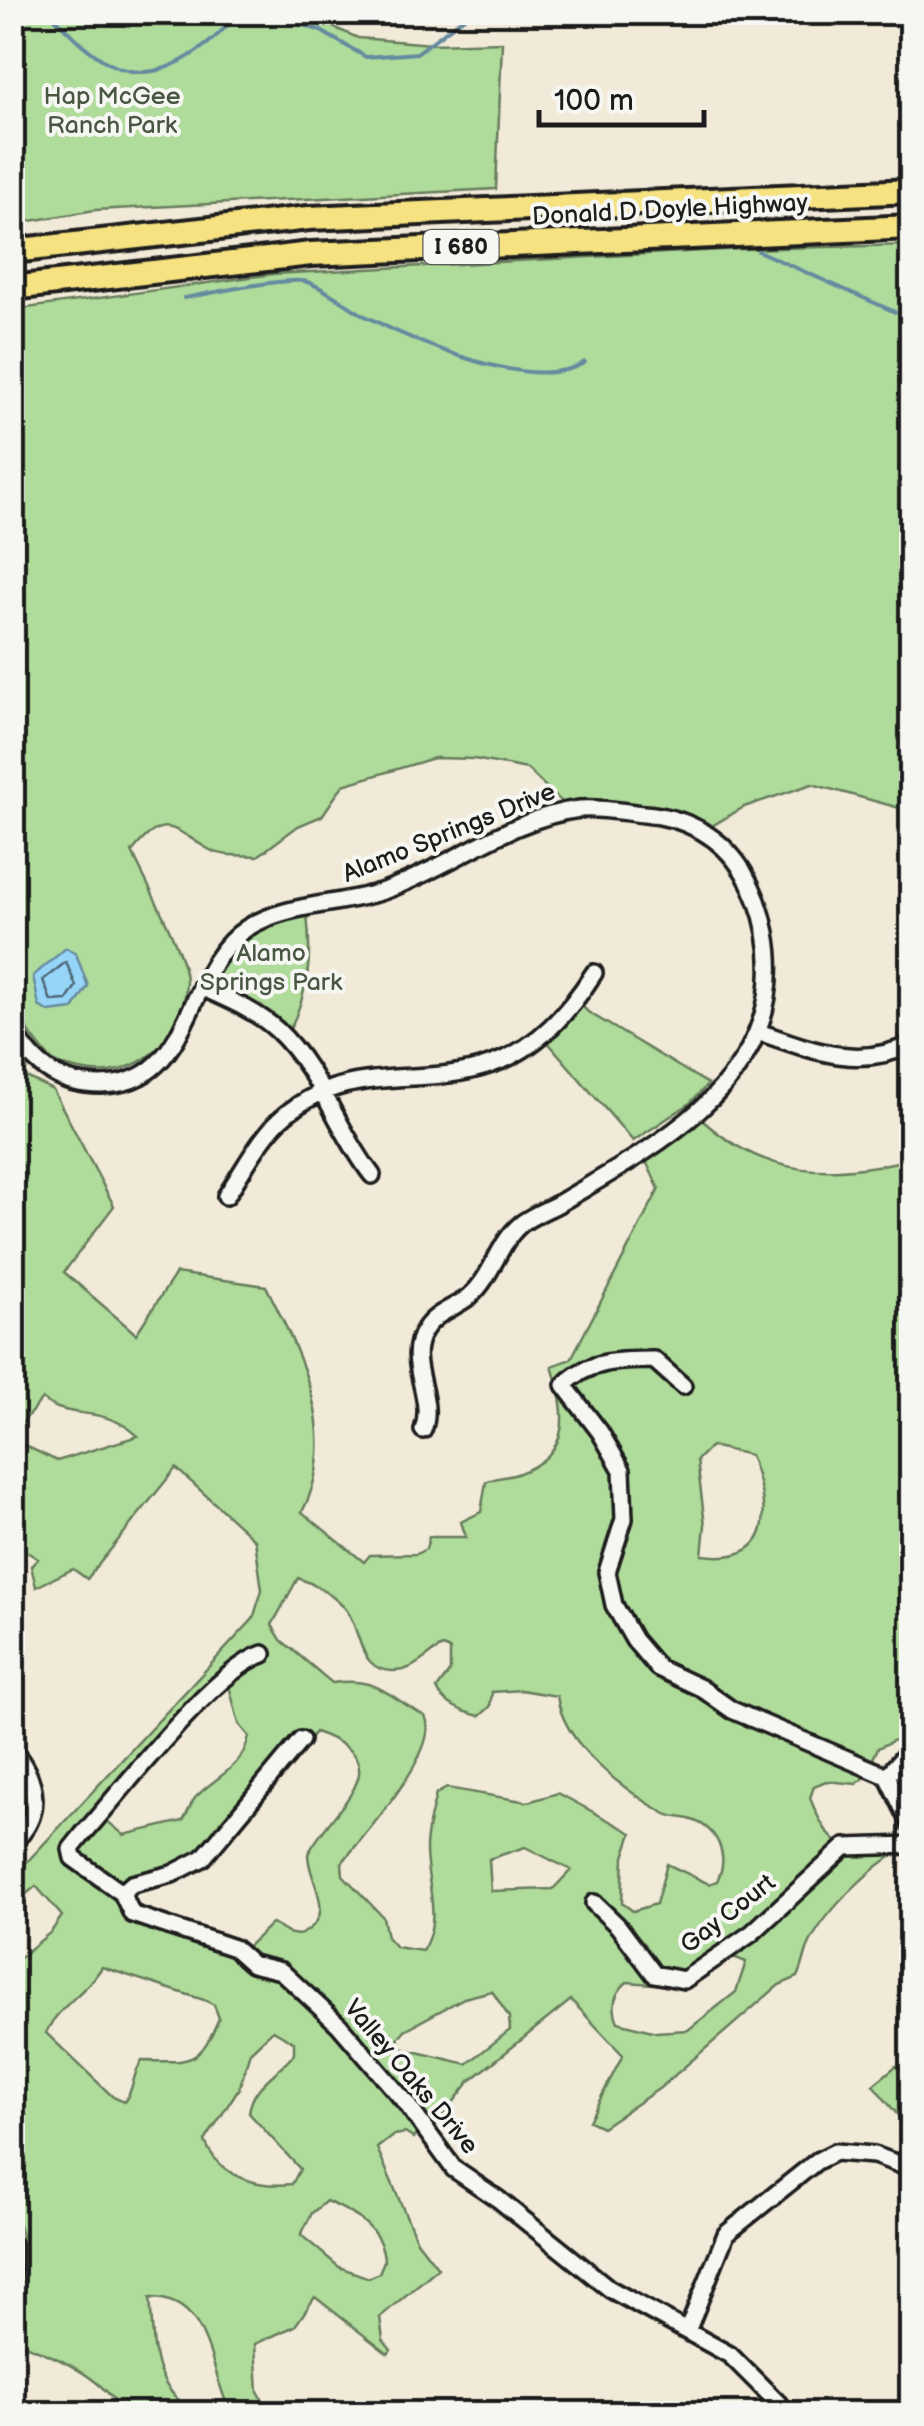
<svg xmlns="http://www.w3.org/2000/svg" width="924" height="2426" viewBox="0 0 924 2426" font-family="'Balsamiq Sans',sans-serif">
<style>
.green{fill:#afdc9a;stroke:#667c5b;stroke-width:2.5;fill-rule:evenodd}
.water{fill:#97d5f8;stroke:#668ba0;stroke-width:2.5}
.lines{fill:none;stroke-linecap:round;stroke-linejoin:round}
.shore{stroke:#4d6674;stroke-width:2.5}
.stream{stroke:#668ba0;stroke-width:4}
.minor-casing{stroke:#1c1c1c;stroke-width:22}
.highway-casing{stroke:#1c1c1c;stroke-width:30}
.minor{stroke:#f6f6f2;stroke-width:15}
.highway{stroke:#f6e281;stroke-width:22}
.labels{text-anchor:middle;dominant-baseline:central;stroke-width:8;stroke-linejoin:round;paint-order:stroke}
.shield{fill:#f6f6f2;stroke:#5d5d5c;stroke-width:2.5}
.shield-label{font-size:22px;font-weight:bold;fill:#1c1c1c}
.park-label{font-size:25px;fill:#485642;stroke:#f6f6f2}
.street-label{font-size:25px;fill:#1c1c1c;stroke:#f6f6f2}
</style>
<rect width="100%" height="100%" fill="#f2ead9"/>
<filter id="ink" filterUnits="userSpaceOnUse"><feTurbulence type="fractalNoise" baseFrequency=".01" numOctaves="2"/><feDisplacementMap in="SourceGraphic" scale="20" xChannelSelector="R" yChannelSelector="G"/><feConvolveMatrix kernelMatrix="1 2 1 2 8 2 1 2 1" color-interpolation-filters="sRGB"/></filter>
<g filter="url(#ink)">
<!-- green -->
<path class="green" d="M13 12 301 13 358 38 432 44 502 42 496 189 95 210 13 224Z
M911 245V811L812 784 744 807 710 827 666 810 566 806 527 769 474 759 434 758 343 785 322 816 298 826 258 856C244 855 223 857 210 850 174 830 165 810 132 852 145 881 185 953 186 980 187 1036 136 1084 80 1070 66 1067 55 1065 46 1054 30 1035 12 1011 14 986 16 962 27 950 12 928V310L273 274 741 249ZM76 954 87 986 73 1009Z
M307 915C312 957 309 990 290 1029L220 986 215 977C222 939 274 921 307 915Z
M580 1004 588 1012 708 1084 689 1104 633 1141 546 1040Z
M12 1045 28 1067 22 1075 53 1090 114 1206 64 1272 136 1334 176 1273 266 1286C301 1356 342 1436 302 1512L364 1562 370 1555 416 1554 426 1549 429 1537H466L461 1522 481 1512 486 1482C497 1476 506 1478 517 1474 574 1454 566 1412 552 1366L571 1359 659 1189 644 1157 701 1119C767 1179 830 1178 911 1159L912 1667 906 1671C906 1691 911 1710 911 1732L878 1748 864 1778 856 1784 826 1781 814 1786 810 1798C833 1857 844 1844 895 1854 867 1871 821 1916 808 1947 804 1957 803 1967 798 1977L779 1985 660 2088 602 2127 589 2121 623 2055 571 2000 470 2081 434 2127 413 2138 405 2133 394 2135 377 2148 417 2241 438 2268 380 2317 383 2340 391 2350 388 2354 315 2297 295 2326 255 2344 258 2391 270 2413H233L229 2409C209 2367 209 2297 150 2298 155 2349 149 2383 195 2413H123C103 2376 52 2354 13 2341 17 2282 36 2267 13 2206V1963L51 1932 62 1916 36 1886 13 1905V1877L253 1619 262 1590 255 1540 176 1468 87 1579 73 1569 36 1587 31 1566 38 1559 13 1543V1440L57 1461 138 1436C102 1403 70 1422 42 1399L13 1434ZM711 1446 750 1455C770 1508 778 1565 702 1555L705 1525 697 1460ZM298 1578C315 1584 331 1594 344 1607 363 1627 355 1679 403 1670 420 1666 427 1653 443 1647L450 1650V1671L437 1689C443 1704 465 1713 480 1716L490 1707 492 1692 521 1690 557 1696C564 1746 625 1791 666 1814 674 1818 681 1817 689 1819 718 1827 730 1856 717 1881L709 1884 667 1864 656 1904 633 1911 622 1903 624 1857 632 1833 558 1793 528 1802 447 1788 436 1794C432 1812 426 1831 426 1849 426 1884 443 1919 422 1951L396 1947 387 1937 383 1917 343 1875 342 1863C363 1836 443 1748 425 1716 387 1696 378 1676 332 1683L281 1640 272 1625ZM256 1650 228 1682 239 1724 249 1736C242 1770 216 1775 195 1798 190 1805 188 1813 183 1821L124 1835 106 1820 83 1844 84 1823 230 1662ZM315 1732C405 1763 334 1805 308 1854 308 1881 336 1910 308 1930 301 1934 301 1936 292 1934 284 1933 280 1926 271 1924L248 1946 137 1908 133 1899 138 1891 182 1878 210 1863ZM525 1847 571 1870 553 1889 491 1891 489 1859ZM731 1956 746 1962 736 1992 688 2030 656 2032 618 2022C611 2006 614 1993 627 1982 673 1986 696 1989 731 1956ZM102 1967 204 2000 214 2005 219 2018C198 2068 190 2061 142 2061 132 2074 134 2091 124 2102L113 2097 46 2033C57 2007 87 1992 102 1967ZM492 1991 509 2017 510 2030 467 2064 400 2048 398 2038 405 2030 464 1998ZM273 2030 294 2042V2054C278 2075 252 2084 249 2113L300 2169 292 2184C256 2188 219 2177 205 2141L239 2088 250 2052ZM326 2201C352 2212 383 2228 384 2261L379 2273 369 2278 339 2267 301 2235 312 2213Z
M896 2066 911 2085 910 2130 873 2085Z"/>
<!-- water -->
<path class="water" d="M66 948 76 954 88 986 73 1009 49 1012 39 1006 33 976Z"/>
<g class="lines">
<!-- shore -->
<path class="shore" d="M66 962 76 986 67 1000 51 1001 43 980Z"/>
<!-- stream -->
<path class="stream" d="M49 12C102 67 137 98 207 44 222 33 230 18 249 12
M267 12 321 31 366 57 417 53 471 12
M758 251 895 312
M184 298C206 294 290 276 307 282 324 287 347 306 365 316 413 341 535 395 585 362"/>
<!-- minor casing -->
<g class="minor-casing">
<path id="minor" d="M201 987C227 999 255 1010 277 1030 319 1069 337 1130 372 1175
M12 1028C29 1058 50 1080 86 1084 196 1097 179 972 247 928 288 902 342 906 386 890 450 867 512 817 580 809 601 807 623 812 644 814 685 817 722 836 744 873 765 909 774 955 767 997 750 1099 645 1152 563 1201 550 1209 534 1214 521 1224 498 1243 493 1276 470 1296 455 1308 436 1312 425 1329 403 1361 436 1396 423 1430
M759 1032C811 1050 858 1070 912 1044
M226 1196C244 1170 261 1135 285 1115 352 1060 421 1090 492 1064 537 1049 569 1012 594 973
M683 1386 654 1360C621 1360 588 1360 564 1385L600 1432 622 1470 624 1519 607 1572 614 1605 634 1640 658 1668 701 1688 732 1710 887 1776
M263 1654C214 1670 122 1791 83 1834L71 1849 73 1858 122 1893 132 1914 234 1948 252 1964 281 1971 339 2025 406 2103 454 2169 498 2199 610 2289 730 2355 789 2414
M12 1749C37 1779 45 1815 12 1843
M887 1776 912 1827
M887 1776 912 1747
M122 1893 132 1884 172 1874 203 1858 301 1740
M594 1903 618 1926 654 1974 684 1980 752 1933 845 1847 912 1845
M12 2244V2286
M688 2329 726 2234 817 2161 835 2152 874 2155 912 2169"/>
</g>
<!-- highway casing -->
<g class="highway-casing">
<path id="highway" d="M12 251 309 218 912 191
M12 288 311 254 912 227"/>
</g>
<!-- minor -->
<use href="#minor" class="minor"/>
<!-- highway -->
<use href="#highway" class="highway"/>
</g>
</g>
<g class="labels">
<!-- shield labels -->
<rect class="shield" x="423.5" y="230" width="75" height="34" rx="8"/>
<g class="shield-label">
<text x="461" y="247">I 680</text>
</g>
<!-- park labels -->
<g class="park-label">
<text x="112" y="96">Hap McGee<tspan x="112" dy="29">Ranch Park</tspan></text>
<text x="271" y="953">Alamo<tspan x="271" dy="29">Springs Park</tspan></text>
</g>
<!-- street labels -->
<g class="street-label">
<text transform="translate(670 210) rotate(-3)">Donald D Doyle Highway</text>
<text transform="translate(449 833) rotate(-22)">Alamo Springs Drive</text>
<text transform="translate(728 1914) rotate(-38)">Gay Court</text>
<text transform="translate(411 2077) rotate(50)">Valley Oaks Drive</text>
</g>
</g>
<!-- margin -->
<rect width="924" height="2426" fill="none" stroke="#f6f6f2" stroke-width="50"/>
<rect x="25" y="25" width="874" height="2376" fill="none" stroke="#1c1c1c" stroke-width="4" filter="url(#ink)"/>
<!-- scale -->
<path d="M539 110v15h165v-15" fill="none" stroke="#1c1c1c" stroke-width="5"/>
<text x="554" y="110" font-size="30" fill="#1c1c1c" stroke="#f6f6f2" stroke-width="8" paint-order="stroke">100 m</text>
</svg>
